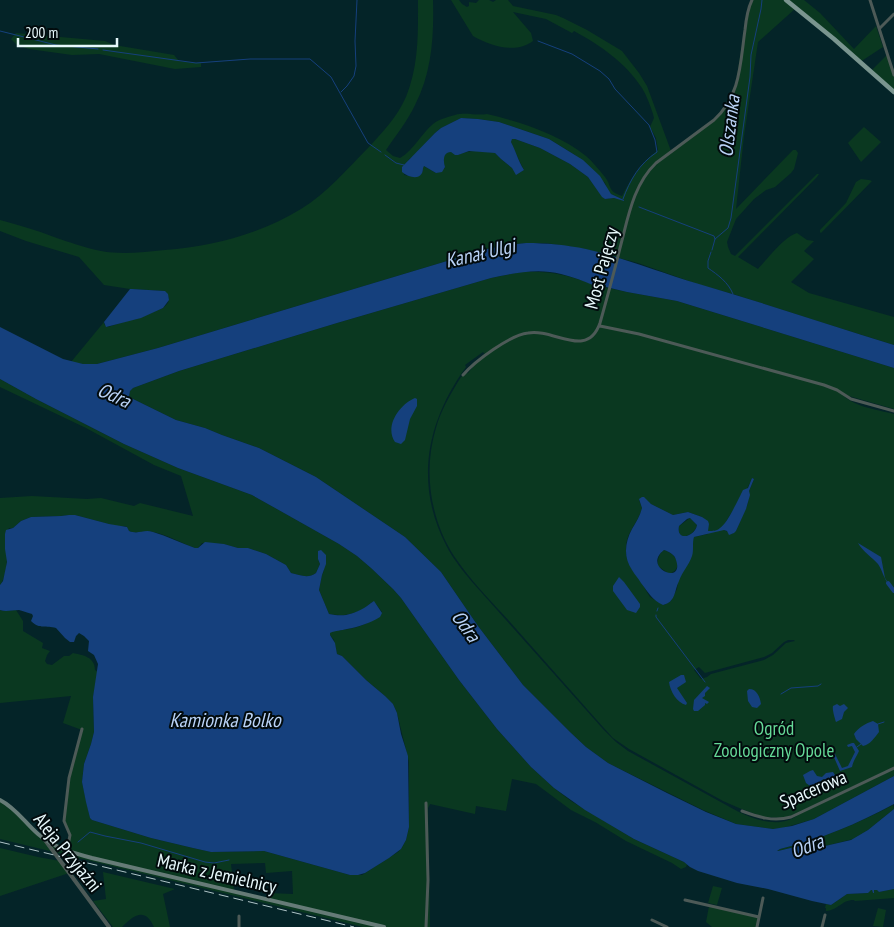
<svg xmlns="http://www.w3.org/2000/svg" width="894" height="927" viewBox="0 0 894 927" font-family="'PT Sans Narrow',sans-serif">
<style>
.green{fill:#0a3820;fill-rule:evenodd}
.water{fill:#15407d;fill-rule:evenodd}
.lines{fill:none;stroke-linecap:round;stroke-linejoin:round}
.stream{stroke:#15407d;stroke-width:1}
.canal{stroke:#15407d;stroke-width:4}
.minor{stroke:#4d5a57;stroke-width:3}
.tertiary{stroke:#4d5a57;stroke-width:4}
.secondary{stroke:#667b77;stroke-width:4}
.primary{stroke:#7a958f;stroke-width:4.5}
.rail{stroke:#afc4c7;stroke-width:1;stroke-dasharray:10 5;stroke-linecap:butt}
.labels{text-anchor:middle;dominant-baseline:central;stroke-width:4;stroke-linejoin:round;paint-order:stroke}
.street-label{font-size:19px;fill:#e7f8fb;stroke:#020b0d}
.park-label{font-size:19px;fill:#65d997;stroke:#020b0d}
.water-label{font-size:20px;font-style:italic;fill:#bad3f7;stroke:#020b0d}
</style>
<rect width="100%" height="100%" fill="#042428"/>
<!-- green -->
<path class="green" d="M418 0H433C434 36 432 72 415 105 407 122 396 135 386 150L393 156 400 158C414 150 421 134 433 124 439 119 448 117 455 115 466 112 476 116 487 114 521 122 559 134 586 156 593 162 599 170 605 177 612 186 607 191 622 196 632 177 641 163 658 150L656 138 650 127 654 118 653 114C650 105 647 96 642 88 626 63 600 45 574 31L572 33 546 19 513 12 531 33 533 41C516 54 490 46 473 36L451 0H459L462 4 467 7 469 6V2L476 3 479 0H489L493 2 496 0H508L513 6 556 15 563 18 587 30 622 51 639 73 647 86 671 151 714 120 722 112 735 89 747 12 752 0H804L820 13 854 49 876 26 883 47 860 62 796 8 758 42 744 136 736 209 793 150H796L798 153 794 169 791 173 775 187 766 190 754 199 736 219 727 242 728 247 731 254 735 256 817 174H819L817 177 738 257 758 269C767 259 785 236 797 233L807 240 814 241 804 251 814 259 791 282 809 293 894 317V345L814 320 733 294 697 284 638 263 585 249 546 243H526L508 245 487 249 158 348 97 364H83L71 362 104 322V324L108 327 130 320 137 319 163 308 168 303 169 298 165 291 132 289H130L104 285 79 257 26 241 0 231V220C18 225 36 230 54 237 69 242 85 248 101 251 122 255 144 252 165 250 213 246 260 234 301 209 327 193 347 169 368 148 383 132 397 117 406 97 419 64 418 34 418 0ZM461 118 478 119 499 122 549 139 575 155 605 183 608 191 611 194 624 200 614 198 605 199 602 196 588 177 570 164 540 148 515 139H512L511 142C515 151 519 161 524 170L517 174 512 168 501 159 495 153C482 151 470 149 458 155 456 154 453 152 451 152 442 151 443 162 445 168L436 173 424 166 423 167V171L416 177 404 175 409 159 413 157 435 133 441 128Z
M16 33 105 41 114 45 174 55 179 61 196 63H201V67L175 69 99 54 72 55 29 49 17 45 11 39Z
M888 54 891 65 894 69V92L871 71Z
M864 127 881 142 861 162 848 143Z
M861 179 869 180 872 181 821 233 820 232V230L846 203 856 182Z
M521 272C553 271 566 275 595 285L598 284 604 287 627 292 677 301 894 368V409L849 396 839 391C852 407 875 409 894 414V767L797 813 785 818 763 817 739 808 723 801 629 749 613 738 603 727C572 692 541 657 510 622 491 601 470 580 454 556 430 519 423 470 436 428 441 410 451 393 461 377L464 374 468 373 477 362 486 355 483 352 465 365 466 367C427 421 414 483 446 545 453 559 463 571 473 583L603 729 616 742 628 751 737 811C755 820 780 829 798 815L894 769V776L814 819 783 828 773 829 736 824 703 810 608 763 586 747 570 732 523 685 478 626 441 572 405 537 316 477 259 448 222 435 205 428 176 420 129 397 130 391 133 388 179 371 337 323 491 278ZM752 478 754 479 749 491 748 503 736 531 732 534 724 530H722C730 511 745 497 752 478ZM639 500 649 503 673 515 688 512 702 517 708 529V534L694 537 693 539V550L678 581 677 589 671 601 664 605C660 602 654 600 650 597 647 593 645 588 642 583 631 568 623 560 627 540 630 529 639 520 642 508ZM788 640H794L795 641 786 643 773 655 764 660 711 674 707 677 701 679 694 670 699 667 705 673 764 657 772 653 784 642Z
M0 379 36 399 124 444 178 468 252 495 339 544 357 556 371 568 393 589 401 598 459 680 497 729 531 767 554 788 571 801 634 839 684 862 687 864 686 867 681 869 672 863 626 841 595 822 571 810 536 784 512 779 506 811 476 806 475 814 430 804 428 808 430 927H363L0 839V800L8 804 34 831 66 851 70 835 64 821 69 778 82 730 63 723 71 696 0 703V610L3 611 16 610 23 621V631L43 643 42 648 50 651 47 655 45 661 47 664 52 665 64 656H69L73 653C83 655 95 657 95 670L98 672 93 697 94 732 91 744 84 764 82 782 90 818 92 820 151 838 193 848 211 852 264 851 350 875H362L398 852 401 849 406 840 409 827V762L397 713 393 704 385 696 366 680 342 656 337 654 334 640 330 635V633L332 631C350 630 369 626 382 612L376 604 372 602C359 614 345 617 329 614L319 590 322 575 324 570 318 559 320 564 316 573C308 579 300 575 291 573L286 565 266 554 248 548H238L224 544 202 543 198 548H195C181 543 168 535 153 532 143 530 139 535 129 531L127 527 125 526H116L75 515H69L60 516 31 517 21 521 13 528H9C3 537 6 547 7 557 7 565 5 579 0 585V498L32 496 87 499 101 498 134 506 140 503 193 516 181 476 154 465 86 428 0 387ZM265 863 266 873 292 871 293 894 268 893 269 898 234 891 231 864Z
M690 518 697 525C694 537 676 542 679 526Z
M664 550C677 554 684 568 669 574L658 566C657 561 659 553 664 550Z
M893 805 894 809 868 830 853 839 825 846 807 844 778 851H777L780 849C820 839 857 824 893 805Z
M0 848 38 857 60 861 69 873 0 896Z
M103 872 175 889 163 894 170 927H154C145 907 134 915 122 927H113L93 901 106 899Z
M713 886 722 888 717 905 708 903Z
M894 889V898L855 901 854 900C841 900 839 910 826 911V908H825L826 904 831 905 847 894 868 893 870 890H872L873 893 874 892V890H877L879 892Z
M709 906 759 917 757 927H712L706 922Z
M878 908 886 910 883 927 873 926Z"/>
<!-- water -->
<path class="water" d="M461 118 478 119 499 122 549 139 583 160 600 176 611 194 624 200V201L614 198 605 199 602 197 588 177 570 164 540 148 515 139H512L511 142C516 151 518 161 524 170L516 175 512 168 501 159 495 153 469 151 458 155H455L451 152C443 152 443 161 445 167L442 172 436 173 424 166 423 168C423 181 409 178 402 172V167L435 133 441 128Z
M526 243C546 243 567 245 586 249 625 258 661 273 699 284 764 303 829 325 894 345V368L677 301 627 292 606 287V285L604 284 603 285 598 284 595 286C584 281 573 277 561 274 538 268 514 273 491 278L337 323 179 371 133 388 130 391 129 397 176 420 205 428 222 435 259 448 316 477 405 537 441 572 478 626 523 685 570 732 586 747 608 763 667 793 706 812 736 824 773 829 792 826 814 819 894 776V804C857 824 821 839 780 849L777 851H778L807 844 825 846 851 840 868 830 894 809V889L879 892 877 890H874V893H873L872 890H871L868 893 847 894 831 905 812 901 768 889 737 883 698 871 690 867 684 862 634 839 585 810 554 788 531 767 497 729 459 680 401 598 393 589 371 568 357 556 339 544 252 495 178 468 124 444 36 399 0 379V327L63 359 83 364H97L158 348 487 249 508 245Z
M130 289H132L165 291 168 294 169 300 163 308 141 318 106 327 104 322Z
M415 398 417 399V406L410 419 405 440 401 444 395 442C384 426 400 404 415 398Z
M752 478 754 479 749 491 750 495 746 509 736 531 734 533 729 535 727 531 724 530 694 537C692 543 694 550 692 556 689 565 682 572 679 581 674 591 676 602 663 605 652 600 648 592 641 583 638 578 635 575 632 570 623 557 625 542 632 529 636 522 640 516 642 508L639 499 642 497H644L651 504 673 515 688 512 702 517 708 521 709 524 708 531C713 531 717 531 720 528 727 524 738 500 742 492L743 490 748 488ZM690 518 697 525C695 537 676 542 679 526L687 519ZM664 550C670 552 675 555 676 560 685 586 641 568 664 550Z
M69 515H75L109 524 127 527 129 531C139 535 143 529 153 532 167 536 181 543 195 548H198L205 542 224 544 238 548H248L266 554 286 565 291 573C300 575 308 579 316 573L320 564 318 559V551L321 550 326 555V564L322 575 319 590 329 614C343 617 351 615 364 608 368 606 370 603 374 601L382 613 380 617C370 623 358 627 347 629 341 631 336 630 330 633V635L335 643 337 654 342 656 366 680 385 696 393 704 397 713 401 734 408 756 409 827 406 840 401 849 389 858 365 873 358 875H350L264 851 211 852 193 848 151 838 92 820 90 818 86 802 82 782 84 764 91 744 94 732 93 697 98 664 94 655 88 651 89 641 84 636 79 633 76 636 74 642H70L65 638 56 628C46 625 40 630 31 621L33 616 32 614C27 613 24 611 19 610 12 610 6 612 0 610V585L3 581 7 562 5 549V534L6 530 13 528 21 521 31 517 61 516Z
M858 543 881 557 885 578 890 586C883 578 883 571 878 564 872 557 863 552 858 543Z
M619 577 624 582 640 604V607L636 613 627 610 613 591V586Z
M681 675H684L686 682 677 688 687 703 686 705C677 703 670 691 669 682Z
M707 686 710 688 705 693V696L702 698 709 702 707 704 705 703V705L698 711H694L693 709 694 700Z
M749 689C757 689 760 697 761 704L757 708 752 707 748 701 747 691Z
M837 704 840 706 844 704 848 708 844 712 842 719 836 722C835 719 832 709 833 706Z
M873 721 878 724 879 732C875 737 870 745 863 746L856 739 854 734C858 728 866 723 873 721Z
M852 743H854L859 751C857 756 853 761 852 767L840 771 833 755V752L835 750V754L842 768 848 766 855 752 852 746 848 747 847 745Z
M813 770 817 776 822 777 826 773 833 772 835 775C835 780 833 782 829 784L824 779 818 783 810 786 806 783 803 775 810 771Z"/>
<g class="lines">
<!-- stream -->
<path class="stream" d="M0 31 56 45 98 49
M538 41 572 54 600 71 609 79 615 89 649 125 655 140 657 152C639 164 630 180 623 199
M103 50 196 63 250 59H310L331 77 368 143 381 152
M341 92 347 86 354 76 356 66 355 41 357 0
M385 155 396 163 404 165
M639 207 714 236 715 239
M712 250 715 239 728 228 731 218 750 77 751 55 761 9 762 0
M711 252 708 261V268C718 275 728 282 733 294
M657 611 658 608
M656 615V617L705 682
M781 694 791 688 818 686 821 684
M878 724 884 722
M857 747 861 744
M782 798 786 796 788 798 799 800 800 799
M78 842 90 832 105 836 141 843 205 862 214 863 229 860"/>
<!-- canal -->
<path class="canal" d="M888 583 894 591"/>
<!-- minor -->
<path class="minor" d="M870 0 894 75
M880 28 894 14
M600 326 639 334 824 385 837 390 851 399 894 411
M463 375C475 361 510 335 528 333 554 328 587 360 600 323 607 298 614 273 620 248 628 218 633 185 656 163L714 120C741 95 740 64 745 30 746 20 747 10 752 0
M426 803 428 880 426 927
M742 811C758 817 773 822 791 817L894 768
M67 851 70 835 64 821 69 778 82 729
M685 900 759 917
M239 916V927
M652 920 667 927
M757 927 763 898
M822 927 825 915"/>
<!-- tertiary -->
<path class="tertiary" d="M45 840 109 927"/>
<!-- secondary -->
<path class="secondary" d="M0 800C16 808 25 823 38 834 54 848 73 853 92 858L384 927"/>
<!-- primary -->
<path class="primary" d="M786 0 834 39 894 92"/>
<!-- rail -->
<path class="rail" d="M0 842 354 927"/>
</g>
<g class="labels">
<!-- street labels -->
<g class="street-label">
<text transform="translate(601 268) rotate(-75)">Most Pajęczy</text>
<text transform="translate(813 789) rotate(-23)">Spacerowa</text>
<text transform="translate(68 852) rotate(51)">Aleja Przyjaźni</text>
<text transform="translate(217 873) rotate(13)">Marka z Jemielnicy</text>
</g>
<!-- park labels -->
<g class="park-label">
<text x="774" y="728">Ogród<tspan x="774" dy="22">Zoologiczny Opole</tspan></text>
</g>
<!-- water labels -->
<g class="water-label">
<text transform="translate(729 126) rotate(-83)">Olszanka</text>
<text transform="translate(480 253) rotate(-13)">Kanał Ulgi</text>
<text transform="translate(114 395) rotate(24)">Odra</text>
<text transform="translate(466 626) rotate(54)">Odra</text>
<text x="225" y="720">Kamionka Bolko</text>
<text transform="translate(807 846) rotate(-21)">Odra</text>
</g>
</g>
<!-- scale -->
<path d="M18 38v8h99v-8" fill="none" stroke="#e7f8fb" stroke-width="2.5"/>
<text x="25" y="38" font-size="15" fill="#e7f8fb" stroke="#020b0d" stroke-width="4" paint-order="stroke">200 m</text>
</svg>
